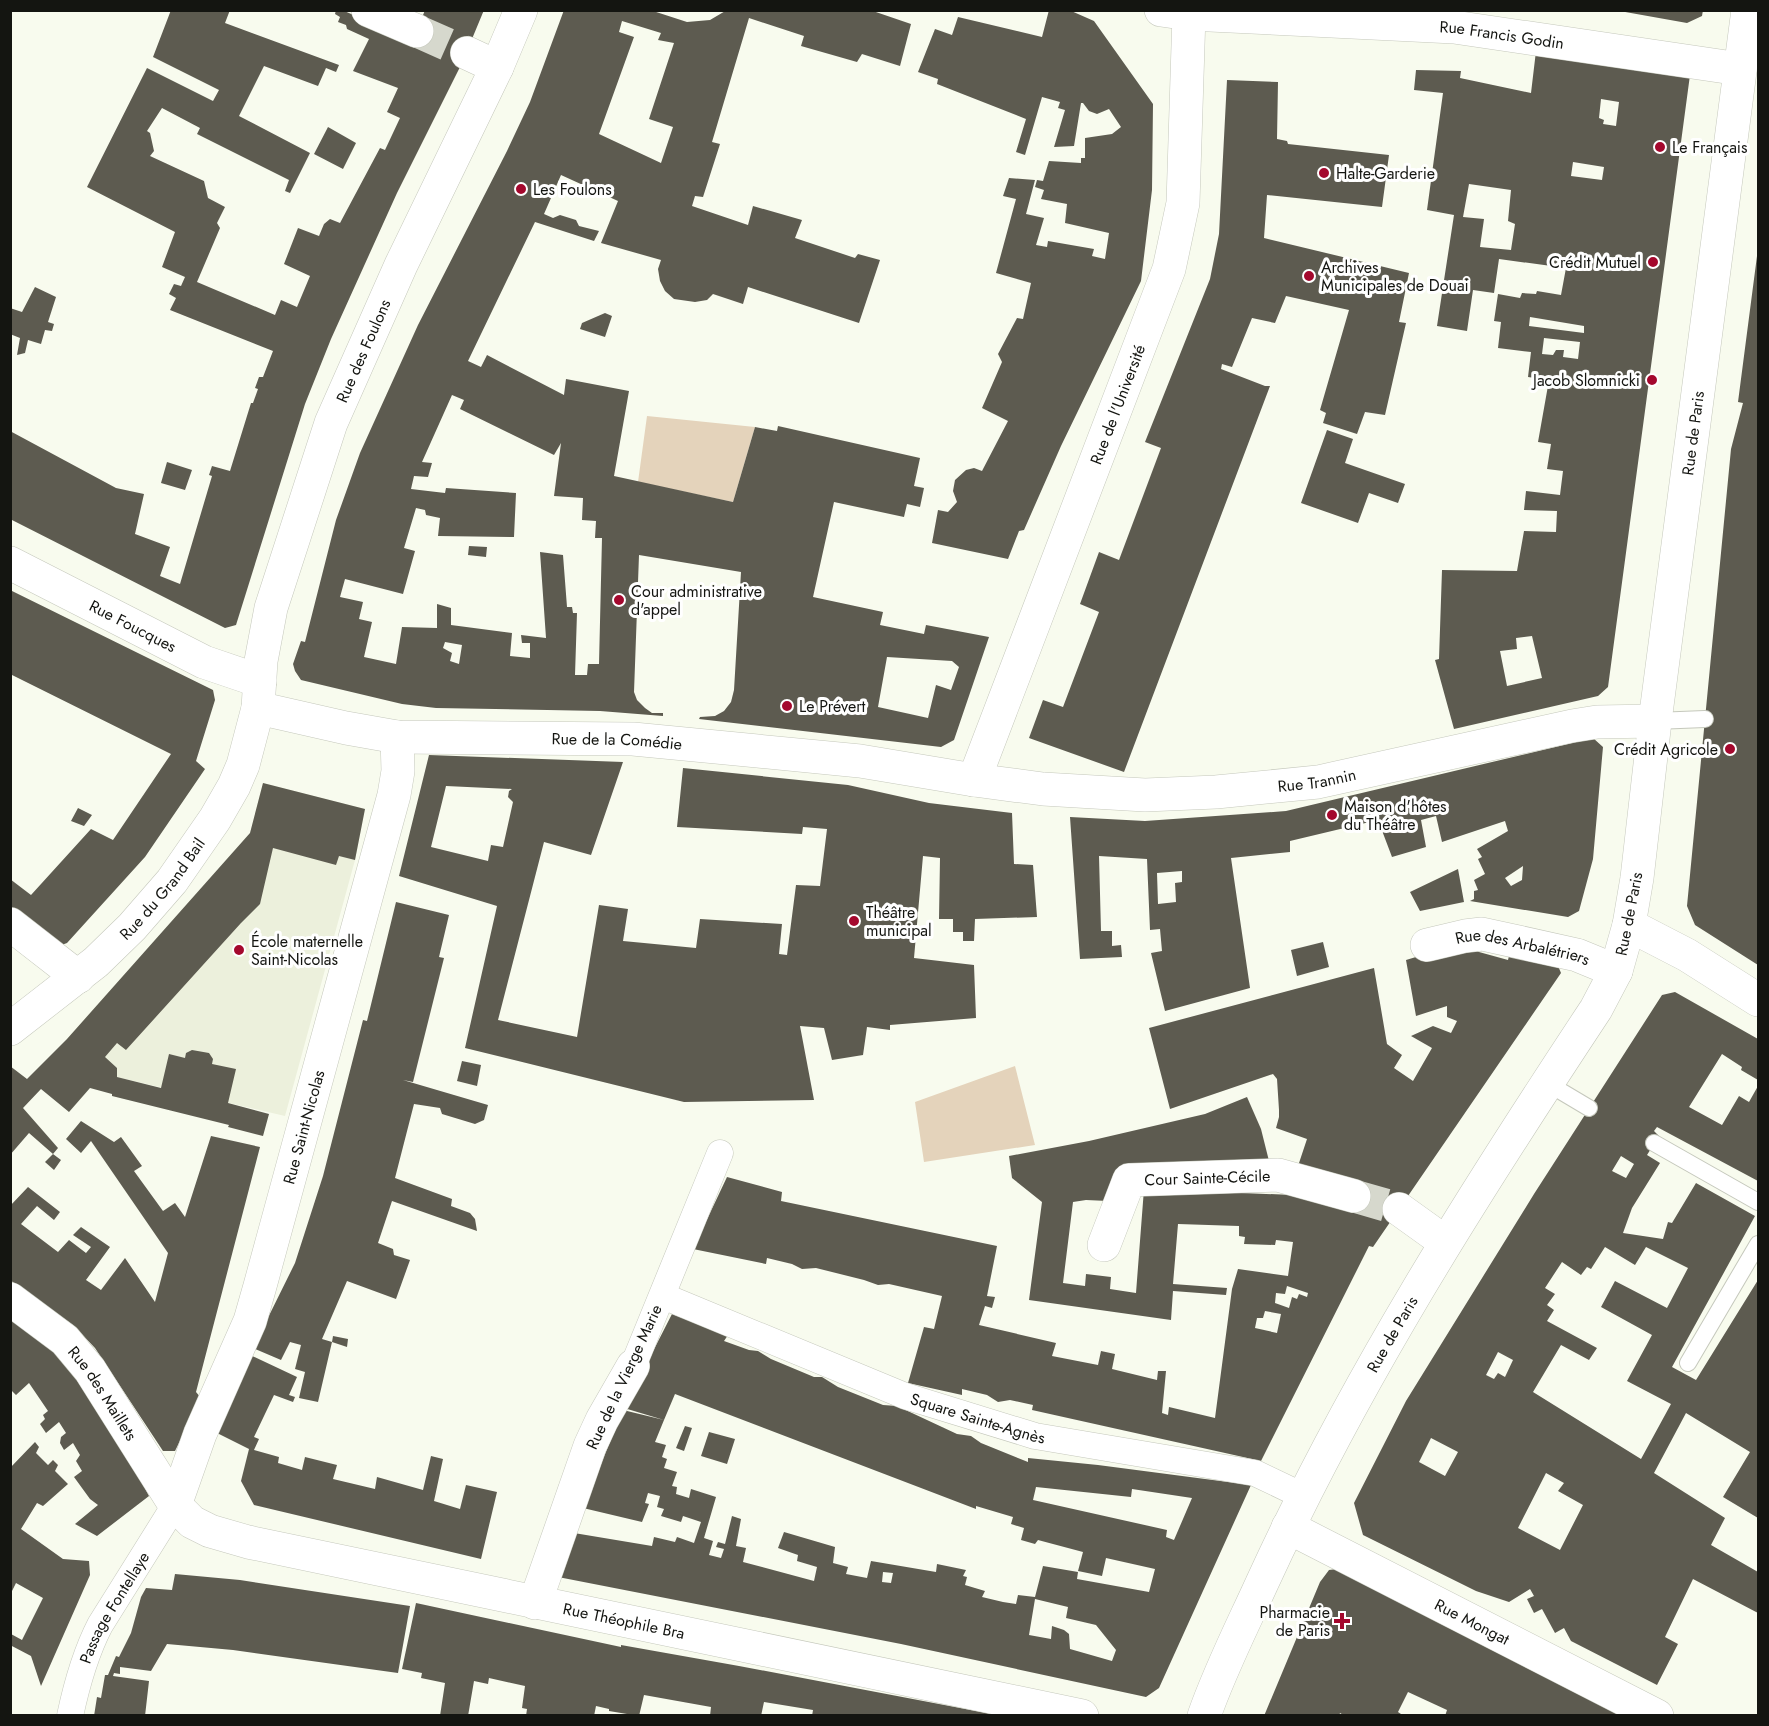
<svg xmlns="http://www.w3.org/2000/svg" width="1769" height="1726" viewBox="0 0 1769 1726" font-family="Jost,sans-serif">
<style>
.built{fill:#ecf0dc}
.green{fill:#e4d3bb}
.building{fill:#5d5b50;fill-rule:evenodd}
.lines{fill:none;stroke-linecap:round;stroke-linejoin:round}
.minor-tunnel{stroke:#d6d8cd;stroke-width:33;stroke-dasharray:33 16;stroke-linecap:butt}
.service-casing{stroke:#c5c8bc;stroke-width:18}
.pedestrian-casing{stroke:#c5c8bc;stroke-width:27}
.minor-casing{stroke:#c5c8bc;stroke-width:34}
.tertiary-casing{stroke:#c5c8bc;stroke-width:34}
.service{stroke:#fff;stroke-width:16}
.pedestrian{stroke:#fff;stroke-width:26}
.minor{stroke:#fff;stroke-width:33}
.tertiary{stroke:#fff;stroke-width:33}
.poi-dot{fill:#a4082d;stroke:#fff;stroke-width:2}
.labels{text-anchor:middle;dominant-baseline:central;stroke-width:6;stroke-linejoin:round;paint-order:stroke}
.street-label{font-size:16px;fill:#141511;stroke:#fff}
.poi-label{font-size:16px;fill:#141511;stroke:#fff;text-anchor:start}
</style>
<rect width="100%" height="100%" fill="#f8fbee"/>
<!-- built -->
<path class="built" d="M263 783 365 809 355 860 285 1116 103 1074 67 1039 250 834Z"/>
<!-- green -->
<path class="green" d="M647 416 755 427 733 502 638 482Z
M1015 1066 1035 1145 924 1162 915 1102Z"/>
<!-- building -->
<path class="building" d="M171 10H230L225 23 339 65 336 72 326 68 318 86 264 66 239 116 310 153 290 193 285 191 289 180 197 134 200 128 162 108 147 131 150 133 154 151 150 156 204 181 208 198 225 207 217 223 220 228 197 282 275 315 281 300 297 307 310 276 284 264 298 228 319 236 324 224 330 219 340 223 380 148 385 150 400 118 387 112 398 88 353 71 369 39 347 29 346 25 338 22 340 17 335 14 336 10H342L413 41 425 10H484L462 63 397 193 331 339 305 404 236 625 225 628 10 519V431L116 488 144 494 135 534 170 547 160 576 180 584 212 476 209 475 212 466 230 471 251 403H253L258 389 255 388 259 377H263L273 351 170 310 176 298 169 294 174 284 181 286 185 277 162 267 175 232 87 187 147 68 213 101 219 90 153 57Z
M564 10H650L687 22 710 20 727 10H870L911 24 900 66 862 54 857 62 801 46 804 36 749 18 712 142 720 144 703 197 695 196 692 206 748 225 753 206 802 220 795 238 855 258 858 254 880 260 859 323 748 287 743 304 713 294 707 300 695 302 674 299 665 291 660 281 658 269 661 260 601 243 618 201 561 175 544 214 553 218 560 215 576 220 579 226 599 231 594 241 535 222 468 361 481 367 487 355 564 395 566 379 629 391 614 476 733 502 755 427 777 431 778 426 920 458 914 486 924 488 920 507 907 504 904 517 834 502 813 597 883 612 880 625 924 634 926 625 989 637 954 740 941 747 699 719 700 717 715 716 724 711 731 702 734 690 741 572 639 555 634 692 637 700 645 708 652 713H663V716L600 711 436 708 402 704 301 680 295 671 293 664 301 641 305 642 336 520 360 453 418 325 507 151 530 102ZM622 21 661 33 658 40 674 43 649 119 673 127 661 163 599 134 634 37 619 32ZM452 395 464 400 460 409 554 455 561 443 554 496 583 498 582 520 596 521 595 538H602L599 664H588L587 675H575L577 613H573L572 607H567L563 555 540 552 546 638 521 635 522 643H530V658L510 656 512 633 451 625V608L437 604V628L402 627 396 664 364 657 372 622 359 619 363 602 340 597 345 579 403 594 415 551 404 548 416 508 425 510 426 515 440 518 438 536 514 537 516 493 446 488 445 493 411 489 414 476 428 477 432 463 422 462ZM445 642 462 645 459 664 450 661 452 653 443 648ZM887 657 952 661 959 667 951 690 936 685 928 718 878 707Z
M1049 10H1069L1094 21 1153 104 1152 190 1141 281 1061 446 1024 530 1019 531 1008 559 932 543 938 510 948 512 957 502 953 491 955 480 966 470 974 468 982 471 1008 421 982 408 1002 362 998 354 1017 318 1023 319 1031 283 996 273 1016 199 1003 196 1009 178 1035 180 1026 214 1044 218 1036 245 1047 247 1048 241 1094 249 1092 256 1105 259 1109 233 1065 223 1067 204 1041 199 1044 190 1035 187 1037 180 1043 181 1049 161 1081 163V158H1085V138L1112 134 1121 127 1109 109 1097 114 1089 111 1083 103H1081L1074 146 1054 147 1065 110 1058 108 1060 102 1042 97 1025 155 1016 152 1026 119 937 84 938 79 918 72 935 29 952 35 958 17 1042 37Z
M1614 10H1703L1702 16 1687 23Z
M1536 51 1690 75 1608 687 1598 696 1454 729 1435 660 1439 659 1442 570 1517 571 1524 531 1556 532 1557 511 1524 510 1526 491 1560 495 1563 471 1547 469 1551 444 1538 442 1549 380 1528 377 1531 352 1498 348 1501 322 1494 321 1498 294 1520 298 1522 293 1536 294 1537 291 1561 295 1566 268 1499 259 1494 293 1473 290 1467 331 1437 326 1454 215 1427 210 1443 93 1414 90 1416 70 1461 71 1460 78 1531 93ZM1601 99 1619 102 1616 126 1603 124 1604 120 1599 118ZM1573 162 1604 167 1602 180 1571 176ZM1469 184 1511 190 1508 221 1515 224 1511 250 1480 247 1484 219 1463 217ZM1530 317 1584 326V333L1529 326ZM1544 338 1580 342 1578 359 1563 357 1564 350H1556L1553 355 1542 354ZM1532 636 1542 678 1507 686 1500 651 1517 649 1516 638Z
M1227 80 1278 82 1277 139 1287 141 1288 144 1389 155 1382 207 1267 195 1264 238 1409 273 1399 322 1406 323 1385 415 1365 412 1357 434 1323 423 1326 413 1320 410 1349 310 1286 296 1275 323 1252 318 1232 367 1222 364 1221 369 1265 386H1270L1124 772 1029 738 1043 700 1063 707 1099 612 1080 604 1099 552 1119 560 1161 448 1145 442 1210 279 1219 234Z
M328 127 356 143 343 169 314 154Z
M1757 256H1758V965L1695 925 1687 906 1731 449 1743 403 1738 402Z
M35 287 56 297 48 322 54 324 52 331 45 330 41 344 28 340 25 353 17 355 20 338 10 334V308L22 312Z
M605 313 612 316 605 337 580 329 582 323Z
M1327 430 1353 439 1345 463 1405 484 1398 503 1369 493 1358 523 1301 503Z
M167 462 192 470 185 490 161 483Z
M469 546 487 547 486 557 468 555Z
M10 590 213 690 215 700 196 761 205 769 145 857 67 943 59 946 10 911V879L31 895 91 829 113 840 171 754 10 674Z
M1593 738 1603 747 1593 859 1579 911 1568 917 1470 901 1474 899V891L1478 890 1474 880 1485 874 1478 859 1482 857 1477 849 1508 831 1505 821 1442 842 1436 816 1421 820 1426 847 1392 857 1378 820 1290 841V852L1231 858 1250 988 1165 1011 1151 953 1162 951 1160 929 1150 930 1147 859 1099 856 1101 931H1112V946L1121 945 1122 957 1080 959 1070 817 1145 821 1286 811ZM1523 866 1522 880 1511 886 1505 878ZM1182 871V882L1175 883 1176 902 1158 904 1157 873Z
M429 755 623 762 591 855 544 842 498 1020 577 1037 599 905 628 909 623 941 644 943 696 948 700 919 782 924 779 954 787 955 796 885 820 886 827 829 803 827 802 834 677 827 683 768 848 785 929 803 1012 813 1014 864 1033 865 1037 917 975 919 974 941H963V932H953V919H939L940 858 923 856 914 958 974 965 976 1018 890 1025V1030L867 1027 863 1055 832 1060 824 1028 800 1026 814 1100 684 1102 465 1048 497 906 399 876ZM446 786 512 789 509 791 508 797 513 802 503 847 491 845 488 861 431 847Z
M263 783 365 809 355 860 339 856 336 865 273 848 260 904 241 923 126 1050 117 1043 105 1057 117 1068V1077L161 1088 169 1054 185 1058 186 1053 192 1050 209 1053 213 1059 212 1064 236 1069 228 1103 269 1114 263 1136 228 1127 229 1125 112 1096V1094L90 1088 69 1112 41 1089 23 1108 58 1148 53 1154 29 1133 10 1155V1066L27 1079 67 1039 250 833Z
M78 808 92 815 84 826 71 821Z
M1458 869 1464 902 1420 911 1410 892Z
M396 902 449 915 439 957 444 958 413 1082 403 1080 488 1105 484 1120 475 1124 442 1114 440 1108 414 1104 395 1178 452 1199 451 1206 470 1213 475 1219 477 1231 392 1201 378 1243 393 1249 394 1255 410 1260 396 1299 347 1281 322 1339 332 1342 318 1402 299 1398 305 1372 295 1369 301 1345 290 1342 281 1360 253 1348 295 1263 323 1176 363 1020 367 1021Z
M1323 942 1329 967 1297 976 1291 950Z
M1457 942 1479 952 1508 960 1510 952 1556 961 1561 973 1373 1247 1369 1246 1261 1461 1032 1410 1033 1405 1010 1400 998 1402 987 1395 962 1389V1395L908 1383 924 1327 934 1329 942 1296 889 1284 878 1285 864 1280 816 1268 802 1269 792 1264 767 1258 766 1264 693 1249 727 1177 782 1192 781 1201 997 1246 987 1296 995 1297 992 1308 985 1306 979 1325 1056 1343 1052 1356 1098 1365 1101 1351 1115 1354 1112 1369 1157 1380 1158 1371H1166L1162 1413 1168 1415 1169 1407 1215 1418 1232 1289 1238 1269 1288 1276 1293 1242 1276 1240 1275 1245 1244 1244 1245 1237 1239 1236V1226L1178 1224 1173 1284 1227 1288 1226 1295 1173 1291 1171 1320 1029 1300 1042 1202 1012 1178 1009 1156 1089 1141 1205 1114 1247 1097 1261 1129 1269 1161 1117 1170 1118 1186 1110 1187 1108 1201 1086 1200 1073 1202 1063 1283 1085 1286 1086 1274 1111 1277 1110 1289 1136 1293 1144 1189 1293 1195 1351 1201 1359 1187 1297 1169 1307 1139 1276 1128 1279 1117V1110L1277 1079 1273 1074 1170 1109 1149 1028 1374 968 1387 1044 1402 1055 1394 1068 1413 1081 1432 1048 1411 1036 1433 1026 1451 1033 1457 1021 1447 1017V1006L1416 1016 1406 960 1436 951ZM1287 1286 1308 1293 1307 1297 1299 1294 1297 1299 1292 1297 1289 1308 1275 1303 1276 1293 1285 1294ZM1265 1311 1281 1314 1277 1333 1255 1328 1257 1318H1263Z
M1675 992 1758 1039V1080L1741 1070 1742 1067 1722 1054 1689 1107 1722 1125 1739 1096 1749 1102 1758 1086V1181L1657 1127 1654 1131 1659 1136 1647 1155 1660 1163 1632 1208 1623 1233 1663 1239 1668 1222 1672 1223 1696 1183 1755 1216 1672 1367 1696 1380 1758 1280V1518L1723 1497 1750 1452 1686 1413 1654 1473 1725 1518 1711 1545 1758 1572V1613L1693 1579 1665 1637 1678 1644 1657 1685 1571 1641 1564 1628 1555 1633 1542 1609 1534 1613 1527 1599 1534 1596 1530 1589 1509 1602 1476 1591 1363 1535 1354 1503 1406 1401 1534 1194 1662 995ZM1621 1156 1634 1164 1626 1178 1612 1171ZM1605 1247 1635 1265 1646 1247 1688 1268 1667 1308 1615 1281 1601 1307 1652 1335 1627 1381 1671 1404 1641 1459 1533 1392 1561 1345 1589 1360 1597 1348 1547 1321 1554 1310 1547 1305 1555 1294 1545 1288 1562 1262 1581 1275 1587 1267 1591 1269ZM1498 1352 1513 1360 1505 1377 1498 1373 1494 1379 1486 1375ZM1431 1438 1458 1452 1445 1476 1419 1462ZM1546 1473 1564 1483 1558 1491 1583 1505 1560 1550 1518 1528Z
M462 1061 481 1065 477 1086 457 1081Z
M81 1121 114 1142 121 1137 142 1166 134 1171 163 1211 175 1203 185 1217 211 1136 260 1147 196 1392 201 1398 175 1451H163L95 1348 73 1325 10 1280V1206L28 1187 60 1212 54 1220 37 1206 21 1224 58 1252 69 1240 86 1253 91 1247 73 1235 81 1227 110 1247 86 1280 101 1290 125 1258 155 1302 168 1253 91 1141 81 1153 66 1139Z
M53 1154 61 1160 54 1170 45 1162Z
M672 1314 728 1335 724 1341 749 1350 758 1351 771 1359 814 1377H822L838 1387 883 1405 897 1406 957 1434 971 1436 981 1443 1028 1462V1458L1098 1465 1251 1485 1159 1688 1146 1697 901 1644 558 1577 574 1533 652 1546 654 1537 675 1542 677 1537 694 1543 701 1522 683 1516 681 1522 661 1516 664 1509 657 1507 660 1496 648 1493 645 1503 649 1504 642 1522 583 1508 623 1410 664 1420 655 1442 666 1445 662 1457 667 1459 664 1468 677 1472 672 1486 677 1487 676 1494 689 1498 691 1489 716 1497 704 1538 713 1541 709 1555 721 1558 724 1549 716 1547 718 1542 725 1544 732 1516 741 1519 736 1546 746 1548 743 1562 814 1581 817 1567 797 1561 798 1555 778 1548 784 1532 835 1547 833 1563 848 1567 846 1574 867 1578 871 1561 936 1572 937 1564 966 1570 963 1576 967 1577 965 1585 985 1591 982 1597 1003 1602 1016 1604 1018 1595 1035 1597 1043 1566 1078 1572 1077 1579 1149 1592 1155 1569 1106 1558 1102 1576 1078 1571 1083 1552 1038 1540 1035 1544 1021 1540 1024 1528 1011 1524 1013 1517 976 1506V1509L675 1394 664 1420 624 1408ZM1036 1487 1131 1497 1132 1489 1192 1498 1174 1540 1166 1537 1167 1530 1033 1500ZM883 1572 893 1573 891 1583 882 1582ZM1035 1599 1068 1607 1066 1618 1096 1625 1116 1650 1112 1661 1070 1649 1069 1634 1064 1630 1052 1626 1051 1639 1029 1635Z
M10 1318 57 1350 134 1467 149 1496 97 1536 75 1524 98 1505 90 1499 74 1477 82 1471 76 1461 80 1455 73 1443 64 1450 60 1443 61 1437 66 1433 59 1422 46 1433 40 1424 45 1419 43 1415 48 1411 29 1383 16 1395 10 1389Z
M333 1336 348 1339 347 1347 332 1342Z
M250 1355 297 1377 289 1395 295 1397 293 1402 274 1395 254 1437 259 1439 254 1450 279 1457 278 1463 302 1470 305 1457 337 1465 333 1479 375 1489 377 1477 423 1490 431 1456 443 1459 434 1501 460 1509 466 1485 497 1492 481 1559 254 1505 241 1481 249 1449 211 1430Z
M685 1426 692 1428 684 1451 676 1448Z
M709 1432 735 1439 727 1464 701 1456Z
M35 1442 39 1447 36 1453 48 1465 53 1460 58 1465 55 1471 68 1484 43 1506 37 1503 21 1529 63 1559 89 1561 90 1575 41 1686 31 1656 10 1645 11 1634 22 1640 43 1598 16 1583 10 1595V1468Z
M1337 1569 1623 1716H1445L1447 1710 1408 1692 1398 1712 1404 1716H1345L1340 1713 1339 1716H1264L1320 1582 1329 1570Z
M175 1574 240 1580 410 1606 398 1673 233 1650 167 1644 151 1671 120 1667V1674L114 1673 113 1676 149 1681 145 1716H94L97 1697 101 1698 105 1675H108L116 1656 119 1657 131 1633 141 1597 146 1588 172 1590Z
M416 1603 621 1647V1645L739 1666 1002 1716H812L813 1710 764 1702 761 1716H710L711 1707 644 1695 639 1716 609 1711V1709L596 1706 594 1716H526L527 1709 522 1708 525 1686 489 1678 488 1684 474 1681 468 1716H440L445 1683 421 1678 422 1673 402 1669Z"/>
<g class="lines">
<!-- minor-tunnel -->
<path class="minor-tunnel" d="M417 31 467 53
M1354 1196 1399 1209"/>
<!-- service casing -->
<g class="service-casing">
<path id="service" d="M1655 721 1705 719
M1547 1083 1589 1108
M1654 1143 1758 1202
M1688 1363 1758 1244"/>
</g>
<!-- pedestrian casing -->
<g class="pedestrian-casing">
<g id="pedestrian">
<path id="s1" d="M663 1296 905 1396 1035 1436 1255 1473 1303 1496"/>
<path d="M633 1366 720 1153"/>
<path id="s2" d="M70 1716C77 1683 85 1654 100 1625L175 1505"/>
</g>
</g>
<!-- minor casing -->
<g class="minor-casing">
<g id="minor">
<path d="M368 10 417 31"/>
<path id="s3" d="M1161 10 1189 14 1454 27 1740 69"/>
<path d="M467 53 497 67"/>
<path id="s4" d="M10 563 204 662 260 681"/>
<path id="s5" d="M258 708 346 728 397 737 633 739 860 761 974 780 1043 789 1145 795 1216 792 1318 782 1572 726 1597 722 1655 721"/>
<path id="s6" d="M974 780 1169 269 1183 203 1189 14"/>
<path d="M10 924 78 977"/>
<path id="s7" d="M1629 925 1637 878 1655 721 1748 10"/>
<path id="s8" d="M1427 945 1465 936 1482 934 1577 955 1616 971"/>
<path d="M1399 1209 1445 1242"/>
<path id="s9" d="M1104 1245 1129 1180 1278 1175 1354 1196"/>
<path id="s10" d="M10 1299 65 1340 90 1370 175 1505 192 1522 210 1531 248 1542 1082 1716"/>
<path id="s11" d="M175 1505 200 1434 250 1321 260 1286 394 795 398 771 397 737"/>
<path id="s12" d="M1288 1527 1657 1716"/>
<path d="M535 1603 590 1446 602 1420 633 1366"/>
</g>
</g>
<!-- tertiary casing -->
<g class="tertiary-casing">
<g id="tertiary">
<path id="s13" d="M10 1029 96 962 132 927 172 881 215 819 234 786 243 765 258 708 261 661 271 608 331 423 401 265 497 67 521 10"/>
<path id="s14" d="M1204 1716C1220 1670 1242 1627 1262 1583 1355 1380 1473 1195 1596 1009L1616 971 1629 925 1687 955 1758 1000"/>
</g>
</g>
<!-- service -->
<use href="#service" class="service"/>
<!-- pedestrian -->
<use href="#pedestrian" class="pedestrian"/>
<!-- minor -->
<use href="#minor" class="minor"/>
<!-- tertiary -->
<use href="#tertiary" class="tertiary"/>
</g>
<!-- markers -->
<g class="poi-dot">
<circle cx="1660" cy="147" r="6"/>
<circle cx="1324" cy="173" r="6"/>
<circle cx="521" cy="189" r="6"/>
<circle cx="1653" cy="262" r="6"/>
<circle cx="1309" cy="276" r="6"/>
<circle cx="1652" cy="380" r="6"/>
<circle cx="619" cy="600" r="6"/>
<circle cx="787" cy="706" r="6"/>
<circle cx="1730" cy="749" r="6"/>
<circle cx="1332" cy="815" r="6"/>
<circle cx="854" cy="921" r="6"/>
<circle cx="239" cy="950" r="6"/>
<path d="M1339 1612h6v6h6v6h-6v6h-6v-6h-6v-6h6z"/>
</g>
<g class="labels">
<!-- street labels -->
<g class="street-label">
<text stroke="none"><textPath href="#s3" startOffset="342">Rue Francis Godin</textPath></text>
<text stroke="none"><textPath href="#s13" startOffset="790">Rue des Foulons</textPath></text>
<text stroke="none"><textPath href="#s6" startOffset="402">Rue de l'Université</textPath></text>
<text stroke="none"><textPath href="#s7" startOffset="496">Rue de Paris</textPath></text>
<text stroke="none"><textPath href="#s4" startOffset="138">Rue Foucques</textPath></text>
<text stroke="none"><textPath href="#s5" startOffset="362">Rue de la Comédie</textPath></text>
<text stroke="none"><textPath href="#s5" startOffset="1066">Rue Trannin</textPath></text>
<text stroke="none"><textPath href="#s13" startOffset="208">Rue du Grand Bail</textPath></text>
<text transform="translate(1629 914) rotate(-79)">Rue de Paris</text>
<text stroke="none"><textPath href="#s8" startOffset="98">Rue des Arbalétriers</textPath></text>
<text stroke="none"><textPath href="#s11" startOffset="400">Rue Saint-Nicolas</textPath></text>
<text stroke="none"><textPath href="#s9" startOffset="148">Cour Sainte-Cécile</textPath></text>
<text stroke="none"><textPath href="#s14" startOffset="426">Rue de Paris</textPath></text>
<text transform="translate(624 1377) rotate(-65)">Rue de la Vierge Marie</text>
<text stroke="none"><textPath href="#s10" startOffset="134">Rue des Maillets</textPath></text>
<text stroke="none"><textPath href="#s1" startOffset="338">Square Sainte-Agnès</textPath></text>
<text stroke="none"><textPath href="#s2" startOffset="118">Passage Fontellaye</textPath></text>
<text stroke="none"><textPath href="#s10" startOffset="735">Rue Théophile Bra</textPath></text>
<text stroke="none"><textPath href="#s12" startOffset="207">Rue Mongat</textPath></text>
</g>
<!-- poi labels -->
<g class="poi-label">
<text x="1672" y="147">Le Français</text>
<text x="1336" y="173">Halte-Garderie</text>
<text x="533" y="189">Les Foulons</text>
<text x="1641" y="262" text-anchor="end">Crédit Mutuel</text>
<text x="1321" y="267">Archives<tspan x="1321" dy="18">Municipales de Douai</tspan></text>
<text x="1640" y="380" text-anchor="end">Jacob Slomnicki</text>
<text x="631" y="591">Cour administrative<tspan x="631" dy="18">d'appel</tspan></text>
<text x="799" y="706">Le Prévert</text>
<text x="1718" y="749" text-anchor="end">Crédit Agricole</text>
<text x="1344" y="806">Maison d'hôtes<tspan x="1344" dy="18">du Théâtre</tspan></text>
<text x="866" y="912">Théâtre<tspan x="866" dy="18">municipal</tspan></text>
<text x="251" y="941">École maternelle<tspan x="251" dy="18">Saint-Nicolas</tspan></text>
<text x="1330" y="1612" text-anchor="end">Pharmacie<tspan x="1330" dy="18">de Paris</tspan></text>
</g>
</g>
<!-- border -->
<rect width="1769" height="1726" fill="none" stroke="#141511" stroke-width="24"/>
</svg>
